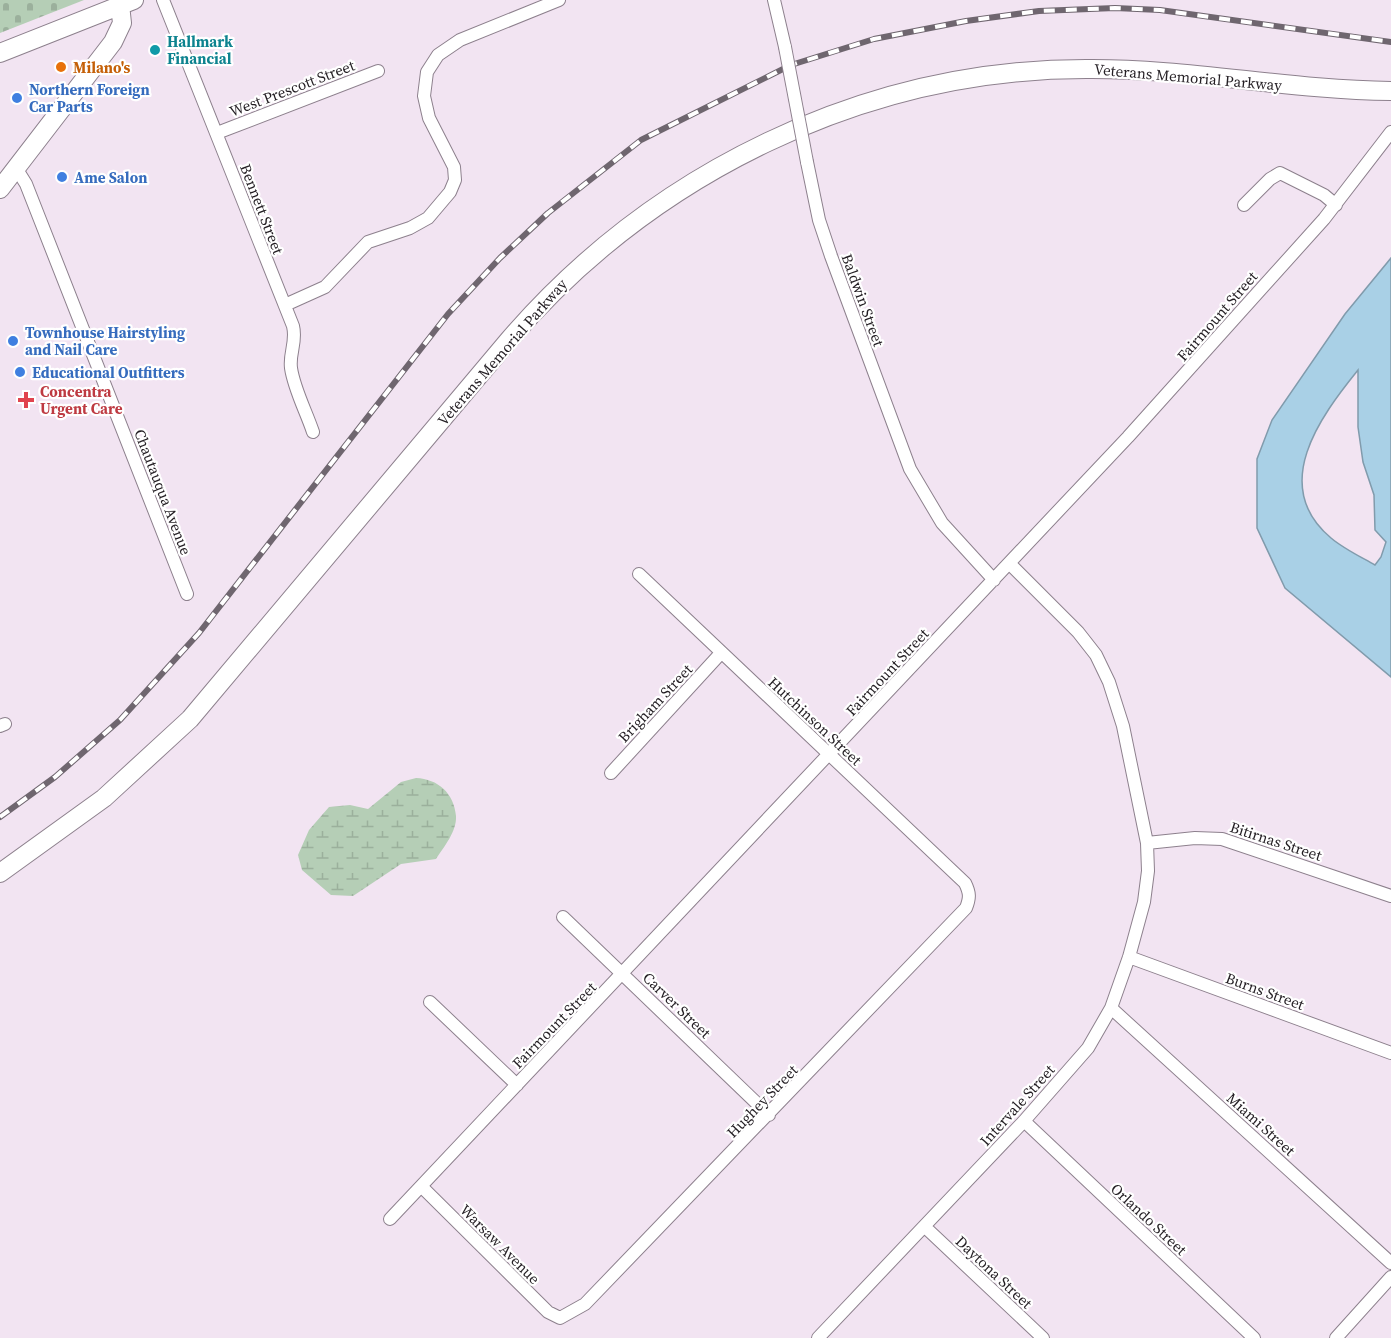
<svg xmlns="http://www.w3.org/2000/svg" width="1391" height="1338" viewBox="0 0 1391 1338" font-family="'Source Serif 4',serif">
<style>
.wetland{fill:url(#wetland-marsh)}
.cemetery{fill:url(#cemetery-stones)}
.water{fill:#a9d0e6;stroke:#819bac;stroke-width:1.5;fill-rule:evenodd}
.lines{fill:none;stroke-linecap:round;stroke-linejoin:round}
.minor-casing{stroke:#8d808d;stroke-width:14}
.secondary-casing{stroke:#8d808d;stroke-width:20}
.minor{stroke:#fff;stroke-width:12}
.secondary{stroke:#fff;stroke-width:18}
.rail-casing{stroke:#6f666f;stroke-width:6}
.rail{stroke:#fff;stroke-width:4;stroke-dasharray:11;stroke-linecap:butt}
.minor-bridge-casing{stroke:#8d808d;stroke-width:14;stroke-linecap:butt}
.minor-bridge{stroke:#fff;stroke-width:12}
.culture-dot{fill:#0f9aa8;stroke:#fff;stroke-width:2}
.food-dot{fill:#e8710a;stroke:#fff;stroke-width:2}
.shop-dot{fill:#3f7fe0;stroke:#fff;stroke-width:2}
.health-dot{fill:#e0444e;stroke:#fff;stroke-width:2}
.labels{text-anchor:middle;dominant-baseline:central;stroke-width:4.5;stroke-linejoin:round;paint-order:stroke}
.culture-label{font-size:15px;font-weight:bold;fill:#0d838f;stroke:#fff;text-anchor:start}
.food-label{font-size:15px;font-weight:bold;fill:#c56008;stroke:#fff;text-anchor:start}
.street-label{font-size:15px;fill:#231e23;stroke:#fff}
.shop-label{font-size:15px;font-weight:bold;fill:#366cbe;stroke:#fff;text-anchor:start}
.health-label{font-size:15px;font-weight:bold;fill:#be3a42;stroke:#fff;text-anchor:start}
</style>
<defs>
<pattern id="wetland-marsh" width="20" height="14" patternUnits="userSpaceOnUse" patternTransform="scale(1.5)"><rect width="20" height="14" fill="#b5ceb6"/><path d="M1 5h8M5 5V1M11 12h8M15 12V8" fill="none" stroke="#9bb09c"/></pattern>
<pattern id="cemetery-stones" width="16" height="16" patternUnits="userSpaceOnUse" patternTransform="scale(1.5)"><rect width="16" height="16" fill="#b5ceb6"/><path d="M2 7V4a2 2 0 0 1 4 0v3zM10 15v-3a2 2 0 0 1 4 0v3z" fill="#9bb09c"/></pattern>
</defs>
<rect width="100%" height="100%" fill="#f2e4f2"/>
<!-- wetland -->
<path class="wetland" d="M416 778C438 779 454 793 456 816 457 831 444 847 436 859L401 864 353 896 331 895 302 870 298 855 309 830 329 807 350 805 368 809 401 782Z"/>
<!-- cemetery -->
<path class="cemetery" d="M0 0H84L0 33Z"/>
<!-- water -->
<path class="water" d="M1391 258V677L1285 588 1257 528V459L1272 420 1345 314ZM1358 370V427L1363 462 1374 495 1375 530 1386 542 1381 557 1375 565C1361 557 1344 549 1331 538 1269 486 1320 417 1358 370Z"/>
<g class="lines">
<!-- minor casing -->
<g class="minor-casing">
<path id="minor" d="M163 0 293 326C297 342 289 353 291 368 294 389 306 411 313 432
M774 0 785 47
M217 133 378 71
M807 162 819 220 831 256 910 469 942 523 994 580
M16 168 26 184 187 594
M1244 205 1270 179 1280 173 1324 195 1336 205
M285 305 325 287 368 242 410 228 428 218 450 192 455 180 454 167 429 118 424 96 427 72 438 55 460 40 559 0
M0 726 5 724
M611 773 721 653
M1147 843 1195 838 1222 839 1391 896
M563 917 769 1115
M1129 957 1391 1053
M430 1002 517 1085
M1111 1008 1391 1263
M1024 1121 1254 1338
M422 1187 548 1312 560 1318 585 1304 966 908C970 898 970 893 965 883L639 574
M390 1219 1128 437 1324 219 1391 132
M925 1227 1043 1338
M818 1338 1024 1121 1088 1048 1111 1008 1129 957 1144 902 1148 871 1147 843 1123 726 1109 682 1096 655 1078 632 1010 564
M1336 1338 1391 1277"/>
</g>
<!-- secondary casing -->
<g class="secondary-casing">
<path id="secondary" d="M0 53 134 0
M0 189 113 42 122 23 120 5
M0 873 104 798 190 719 508 341C652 173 864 69 1086 69 1188 68 1289 90 1391 91"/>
</g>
<!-- minor -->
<use href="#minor" class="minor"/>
<!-- secondary -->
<use href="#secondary" class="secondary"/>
<!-- rail casing -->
<g class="rail-casing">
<path id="rail" d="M0 817 55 777 120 720 199 633 448 314 500 258 548 213 641 140 791 65 874 39 966 21 1039 11 1115 8 1160 10 1391 42"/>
</g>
<!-- rail -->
<use href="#rail" class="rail"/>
<!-- minor-bridge casing -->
<g class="minor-bridge-casing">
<path id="minor-bridge" d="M785 47 807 162"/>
</g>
<!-- minor-bridge -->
<use href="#minor-bridge" class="minor-bridge"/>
</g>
<!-- markers -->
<circle class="culture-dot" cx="155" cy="50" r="6"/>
<circle class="food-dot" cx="61" cy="67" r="6"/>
<g class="shop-dot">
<circle cx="17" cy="98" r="6"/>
<circle cx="62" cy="177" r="6"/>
<circle cx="13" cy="341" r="6"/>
<circle cx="20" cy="372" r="6"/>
</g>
<path class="health-dot" d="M23 391h6v6h6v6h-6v6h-6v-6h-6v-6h6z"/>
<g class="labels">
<!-- culture labels -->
<g class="culture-label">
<text x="167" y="41">Hallmark<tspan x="167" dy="17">Financial</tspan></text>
</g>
<!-- food labels -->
<g class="food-label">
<text x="73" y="67">Milano's</text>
</g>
<!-- street labels -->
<g class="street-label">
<text transform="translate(1188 77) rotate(5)">Veterans Memorial Parkway</text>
<text transform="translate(292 88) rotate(-21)">West Prescott Street</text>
<text transform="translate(262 209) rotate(69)">Bennett Street</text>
<text transform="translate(863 300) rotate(70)">Baldwin Street</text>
<text transform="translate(1217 316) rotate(-49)">Fairmount Street</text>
<text transform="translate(502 352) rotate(-49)">Veterans Memorial Parkway</text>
<text transform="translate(163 492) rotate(69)">Chautauqua Avenue</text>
<text transform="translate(887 672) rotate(-47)">Fairmount Street</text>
<text transform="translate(655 703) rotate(-47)">Brigham Street</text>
<text transform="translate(815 721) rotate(43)">Hutchinson Street</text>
<text transform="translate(1276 841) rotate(18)">Bitirnas Street</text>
<text transform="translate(1265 991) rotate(20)">Burns Street</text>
<text transform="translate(677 1005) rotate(44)">Carver Street</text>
<text transform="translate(554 1025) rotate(-46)">Fairmount Street</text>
<text transform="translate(762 1101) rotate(-46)">Hughey Street</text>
<text transform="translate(1017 1105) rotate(-48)">Intervale Street</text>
<text transform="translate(1261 1124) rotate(42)">Miami Street</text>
<text transform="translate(1149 1219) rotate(43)">Orlando Street</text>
<text transform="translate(500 1244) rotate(45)">Warsaw Avenue</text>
<text transform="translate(994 1272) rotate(43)">Daytona Street</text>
</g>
<!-- shop labels -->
<g class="shop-label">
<text x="29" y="89">Northern Foreign<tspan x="29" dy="17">Car Parts</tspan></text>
<text x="74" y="177">Ame Salon</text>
<text x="25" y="332">Townhouse Hairstyling<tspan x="25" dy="17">and Nail Care</tspan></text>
<text x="32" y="372">Educational Outfitters</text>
</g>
<!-- health labels -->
<g class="health-label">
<text x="40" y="391">Concentra<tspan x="40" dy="17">Urgent Care</tspan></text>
</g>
</g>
</svg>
